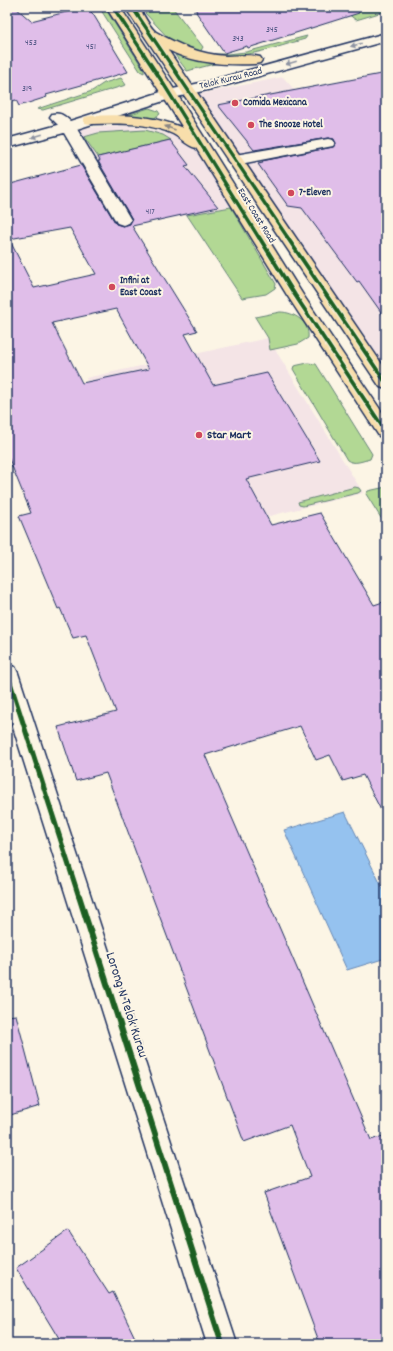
<svg xmlns="http://www.w3.org/2000/svg" width="393" height="1351" viewBox="0 0 393 1351" font-family="Dekko,sans-serif">
<style>
.built{fill:#f4e4e6}
.green{fill:#b2d894;stroke:#668479}
.water{fill:#95c2ef;stroke:#6487b5}
.building{fill:#e0bee9;stroke:#1b2f5e;fill-rule:evenodd}
.lines{fill:none;stroke-linecap:round;stroke-linejoin:round}
.minor-casing{stroke:#1b2f5e;stroke-width:3}
.major-casing{stroke:#1b2f5e;stroke-width:3}
.minor{fill:#fcf5e5;fill-rule:evenodd}
.major{fill:#f8deab;fill-rule:evenodd}
.cycleway-far3-casing{stroke:#fcf5e5;stroke-width:5}
.cycleway-far2-casing{stroke:#fcf5e5;stroke-width:6}
.cycleway-far1-casing{stroke:#fcf5e5;stroke-width:8}
.cycleway-casing{stroke:#fcf5e5;stroke-width:9}
.cycleway-far3{stroke:#1b5e20;stroke-width:3.5}
.cycleway-far2{stroke:#1b5e20;stroke-width:4}
.cycleway-far1{stroke:#1b5e20;stroke-width:5}
.cycleway{stroke:#1b5e20;stroke-width:6}
.oneway{fill:#8c92a2}
.oneway2{fill:#8a8684}
.poi-dot{fill:#d1495b;stroke:#fcf5e5;stroke-width:1.5}
.labels{text-anchor:middle;dominant-baseline:central;stroke-width:4;stroke-linejoin:round;paint-order:stroke}
.far-number-label{font-size:9px;fill:#4c5381}
.far-street-label{font-size:10px;fill:#1b2f5e;stroke:#fcf5e5}
.far-poi-label{font-size:10px;font-weight:bold;fill:#1b2f5e;stroke:#fcf5e5;text-anchor:start}
.poi-label{font-size:12px;font-weight:bold;fill:#1b2f5e;stroke:#fcf5e5;text-anchor:start}
.near-street-label{font-size:14px;fill:#1b2f5e;stroke:#fcf5e5}
</style>
<rect width="100%" height="100%" fill="#fcf5e5"/>
<filter id="ink" filterUnits="userSpaceOnUse"><feTurbulence type="fractalNoise" baseFrequency=".025" numOctaves="2"/><feDisplacementMap in="SourceGraphic" scale="8" xChannelSelector="R" yChannelSelector="G"/><feConvolveMatrix kernelMatrix="1 2 1 2 8 2 1 2 1" color-interpolation-filters="sRGB"/></filter>
<g filter="url(#ink)">
<!-- built -->
<path class="built" d="M283 77 386 192V360L379 361 199 94Z
M129 126 159 131 190 141 231 207 130 226 73 128Z
M268 338 363 493 160 543 86 378Z"/>
<!-- green -->
<path class="green" d="M99 7 105 8 144 70V73L140 71Z
M349 7H382L386 11 356 20 348 14Z
M173 8 203 47 199 54 172 42 145 13 147 12Z
M307 36 305 39C276 47 240 61 210 54H227L246 52Z
M175 55 218 63 187 71Z
M121 78 126 85 43 110 37 109 92 91 104 83Z
M149 108 158 111 160 114 154 118 127 115Z
M145 130 163 135 171 140 98 157 84 137 98 133Z
M231 207 276 284 275 288 266 294 242 298 187 215Z
M280 312C294 312 310 322 308 338L298 344 270 350 268 338 255 317Z
M308 363 316 364 372 454 370 459C362 461 354 465 347 460L293 369 294 366Z
M355 487 359 488 361 491 358 493 303 506 299 505 298 502Z
M386 487V526L366 494 368 491Z"/>
<!-- water -->
<path class="water" d="M345 812 386 895V958L347 970 284 830Z"/>
<!-- building -->
<path class="building" d="M7 7H15L31 21 86 7 93 14 128 72 46 95 47 97 19 106 16 100 7 102Z
M194 7H358L359 13 248 48 247 46 224 53 196 12H197Z
M386 73V319L359 281 357 282 302 208 288 206 258 164 263 163 262 161 333 147 336 144 334 139 328 138 254 150 218 105Z
M170 140 189 165 185 166 218 207 132 226 197 331 185 334 213 385 267 373 320 461 246 479 271 525 320 513 374 605 386 601V820L363 775 343 781 330 755 316 760 300 726 205 755 371 1140 386 1135V1344H320L264 1193 310 1177 290 1125 244 1142 106 773 76 781 58 727 116 712 86 635 73 638 60 608 58 609 19 516 31 513 7 454V185L81 165 116 224 123 226 130 224 132 219 98 161H100L98 157ZM70 228 96 274 34 288 9 239ZM116 309 149 369 82 383 52 323Z
M16 1015 40 1106 7 1116V1016Z
M68 1231 109 1294 113 1292 138 1344H62L16 1268Z"/>
<g class="lines">
<!-- minor casing -->
<g class="minor-casing">
<path id="minor" d="M386 33V41L216 88 173 98 77 129 131 220 129 223 123 225 117 223 64 133 7 148V139L58 125 50 117 52 114C61 112 64 116 70 121L164 91 209 81Z
M328 139 333 140 335 143 333 146 235 165 230 163 227 160 230 157 235 155Z
M7 665 15 667 18 673 237 1344H207L7 708Z"/>
</g>
<!-- major casing -->
<g class="major-casing">
<path id="major" d="M106 7H120L170 83 303 295 386 418V438L379 436 287 295 196 148C187 146 181 138 173 134 147 122 118 123 90 124L85 123 83 120 85 117 90 116C122 114 153 115 183 128Z
M125 7H139C142 13 151 29 156 32 179 45 199 54 226 56 237 56 249 54 260 57L262 60 260 63 255 64C225 65 195 64 168 50L386 370V389L380 387Z"/>
</g>
<!-- minor -->
<use href="#minor" class="minor"/>
<!-- major -->
<use href="#major" class="major"/>
<!-- cycleway-far3 casing -->
<g class="cycleway-far3-casing">
<path id="cycleway-far3" d="M113 7 163 83 259 238
M132 7 288 238"/>
</g>
<!-- cycleway-far2 casing -->
<g class="cycleway-far2-casing">
<path id="cycleway-far2" d="M259 237 295 295 386 432
M287 237 386 383"/>
</g>
<!-- cycleway-far1 casing -->
<g class="cycleway-far1-casing">
<path id="cycleway-far1" d="M7 673 79 897"/>
</g>
<!-- cycleway casing -->
<g class="cycleway-casing">
<path id="cycleway" d="M79 896 222 1344"/>
</g>
<!-- cycleway-far3 -->
<use href="#cycleway-far3" class="cycleway-far3"/>
<!-- cycleway-far2 -->
<use href="#cycleway-far2" class="cycleway-far2"/>
<!-- cycleway-far1 -->
<use href="#cycleway-far1" class="cycleway-far1"/>
<!-- cycleway -->
<use href="#cycleway" class="cycleway"/>
</g>
<!-- one-way arrows -->
<defs><path id="oneway-solid" d="M-6-.8H1V-3.2L6.5 0L1 3.2V.8H-6Z"/></defs>
<g class="oneway">
<use href="#oneway-solid" transform="translate(356 45) rotate(164)"/>
<use href="#oneway-solid" transform="translate(291 63) rotate(164)"/>
<use href="#oneway-solid" transform="translate(37 136) rotate(164)"/>
</g>
<use class="oneway2" href="#oneway-solid" transform="translate(170 128) rotate(-160)"/>
</g>
<!-- markers -->
<g class="poi-dot">
<circle cx="235" cy="103" r="4"/>
<circle cx="251" cy="125" r="4"/>
<circle cx="291" cy="193" r="4"/>
<circle cx="112" cy="287" r="4"/>
<circle cx="199" cy="435" r="4"/>
</g>
<g class="labels">
<!-- far-number labels -->
<g class="far-number-label">
<text x="272" y="30">345</text>
<text x="238" y="39">343</text>
<text x="31" y="43">453</text>
<text x="91" y="47">451</text>
<text x="27" y="89">319</text>
<text x="150" y="212">417</text>
</g>
<!-- far-street labels -->
<g class="far-street-label">
<text transform="translate(231 79) rotate(-14)">Telok Kurau Road</text>
<text transform="translate(256 216) rotate(58)">East Coast Road</text>
</g>
<!-- far-poi labels -->
<g class="far-poi-label">
<text x="243" y="103">Comida Mexicana</text>
<text x="259" y="125">The Snooze Hotel</text>
<text x="299" y="193">7-Eleven</text>
<text x="120" y="281">Infini at<tspan x="120" dy="12">East Coast</tspan></text>
</g>
<!-- poi labels -->
<g class="poi-label">
<text x="207" y="435">Star Mart</text>
</g>
<!-- near-street labels -->
<g class="near-street-label">
<text transform="translate(126 1005) rotate(72)">Lorong N Telok Kurau</text>
</g>
</g>
<!-- margin -->
<rect width="393" height="1351" fill="none" stroke="#fcf5e5" stroke-width="24"/>
<rect x="12" y="12" width="369" height="1327" fill="none" stroke="#1b2f5e" stroke-width="1.5" filter="url(#ink)"/>
</svg>
